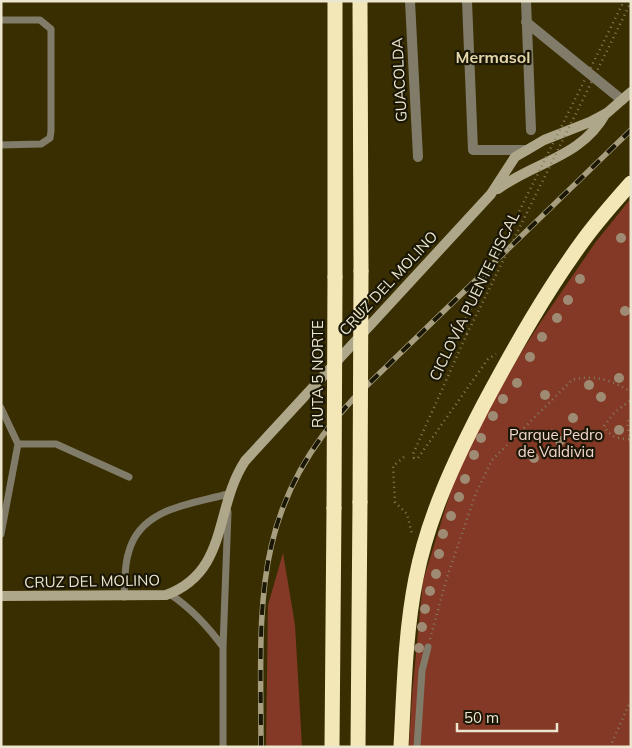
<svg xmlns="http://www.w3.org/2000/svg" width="632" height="748" viewBox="0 0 632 748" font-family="Mulish,sans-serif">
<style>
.green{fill:#843927}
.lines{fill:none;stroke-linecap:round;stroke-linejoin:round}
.path{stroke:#867d59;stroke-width:2.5;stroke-dasharray:1 4;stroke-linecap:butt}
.lane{stroke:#817c69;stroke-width:7}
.street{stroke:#817c69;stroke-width:10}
.secondary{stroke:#afa789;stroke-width:10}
.highway{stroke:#f3e7b8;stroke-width:15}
.rail-casing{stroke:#a69e7e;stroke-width:5.5}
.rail{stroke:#1b1706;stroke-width:4;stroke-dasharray:11;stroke-linecap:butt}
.path-bridge{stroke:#867d59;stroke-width:2.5;stroke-dasharray:1 4;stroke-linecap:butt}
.highway-bridge{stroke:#f3e7b8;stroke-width:15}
.tree{fill:#9f8b73}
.labels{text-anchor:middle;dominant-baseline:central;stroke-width:4.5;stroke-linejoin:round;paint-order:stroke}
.street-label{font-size:15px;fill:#ece6cf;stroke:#1b1706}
.park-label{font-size:15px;fill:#f3d7d0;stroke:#1b1706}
.neighbourhood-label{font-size:16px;font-weight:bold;fill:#e4d7a9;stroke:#1b1706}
</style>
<rect width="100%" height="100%" fill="#392e01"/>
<!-- green -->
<path class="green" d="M631 198V747H409L412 695 423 581 460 461 519 356 540 323 595 243Z
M283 553 295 625 302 747H266L268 605Z"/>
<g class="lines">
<!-- path -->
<path class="path" d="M467 334 413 454 414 458H418L488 359 496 354
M631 416 627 423 631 444
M629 439C617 439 609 436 604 426L614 413 631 400
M404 457 393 466 395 502 407 514 412 534
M430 639 448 574 476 493 492 460 572 380C594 374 612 380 631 392
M610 747 631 700"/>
<!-- lane -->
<path class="lane" d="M1 20H40L51 29V131L50 138 41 144 1 145
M1 408 18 444 1 534
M18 444H56L129 477
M170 594C192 609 207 625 223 647
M124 597C125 582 124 565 129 551 141 508 191 504 228 494V499
M223 747V647L228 512
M417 747 422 671 428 647"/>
<!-- street -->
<path class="street" d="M410 1 418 157
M467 1 473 150H527
M526 1 531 130
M526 22 622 100"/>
<!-- secondary -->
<path class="secondary" d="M498 189C536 161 581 158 606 113
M1 596 166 595C229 572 214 508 245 461L491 194 515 157 544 140 590 122 607 113 631 92"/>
<!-- highway -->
<path class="highway" d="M335 1V277
M360 1 361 271
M332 747 334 508
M358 747 360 502
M401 747C404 691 405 633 416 578 428 517 455 460 483 406 514 348 546 291 585 238 599 219 615 201 631 183"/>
<!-- rail casing -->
<g class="rail-casing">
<path id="rail" d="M261 747C261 605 249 510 354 398L631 130"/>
</g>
<!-- rail -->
<use href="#rail" class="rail"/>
<!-- path-bridge -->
<path class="path-bridge" d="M459 332 624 1
M467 334 631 2"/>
<!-- highway-bridge -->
<path class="highway-bridge" d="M360 502 361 271
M334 508 335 277"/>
</g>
<!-- trees -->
<g class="tree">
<circle cx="621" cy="238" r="5"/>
<circle cx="580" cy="279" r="5"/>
<circle cx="568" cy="300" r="5"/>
<circle cx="625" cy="311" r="5"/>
<circle cx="557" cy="318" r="5"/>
<circle cx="542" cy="337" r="5"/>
<circle cx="530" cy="357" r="5"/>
<circle cx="619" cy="378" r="5"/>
<circle cx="517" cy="383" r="5"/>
<circle cx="589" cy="385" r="5"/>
<circle cx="545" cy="395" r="5"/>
<circle cx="601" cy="397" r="5"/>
<circle cx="503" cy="399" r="5"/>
<circle cx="493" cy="416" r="5"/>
<circle cx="573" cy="418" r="5"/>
<circle cx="619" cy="430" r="5"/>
<circle cx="481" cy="438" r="5"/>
<circle cx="560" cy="441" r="5"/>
<circle cx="474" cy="455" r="5"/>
<circle cx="534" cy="458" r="5"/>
<circle cx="465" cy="479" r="5"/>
<circle cx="459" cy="497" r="5"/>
<circle cx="451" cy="516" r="5"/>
<circle cx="443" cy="534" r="5"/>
<circle cx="439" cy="554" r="5"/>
<circle cx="436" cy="574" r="5"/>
<circle cx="430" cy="591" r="5"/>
<circle cx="425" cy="609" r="5"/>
<circle cx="422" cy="627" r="5"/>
<circle cx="419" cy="648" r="5"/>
</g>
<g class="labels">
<!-- street labels -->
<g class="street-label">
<text transform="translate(399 80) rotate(-93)">GUACOLDA</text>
<text transform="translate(388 283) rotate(-47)">CRUZ DEL MOLINO</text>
<text transform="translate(474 296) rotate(-64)">CICLOVÍA PUENTE FISCAL</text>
<text transform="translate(317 374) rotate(-90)">RUTA 5 NORTE</text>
<text transform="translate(92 581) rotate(-1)">CRUZ DEL MOLINO</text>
</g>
<!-- park labels -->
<g class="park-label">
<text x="556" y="434">Parque Pedro<tspan x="556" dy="17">de Valdivia</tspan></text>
</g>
<!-- neighbourhood labels -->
<g class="neighbourhood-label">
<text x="493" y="57">Mermasol</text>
</g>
</g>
<!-- border -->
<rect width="632" height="748" fill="none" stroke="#ece6cf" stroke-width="5"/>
<!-- scale -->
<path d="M457 723v8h100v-8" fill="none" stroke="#ece6cf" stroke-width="2.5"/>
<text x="464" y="723" font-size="15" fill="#ece6cf" stroke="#1b1706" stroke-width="4" paint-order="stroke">50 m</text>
</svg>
